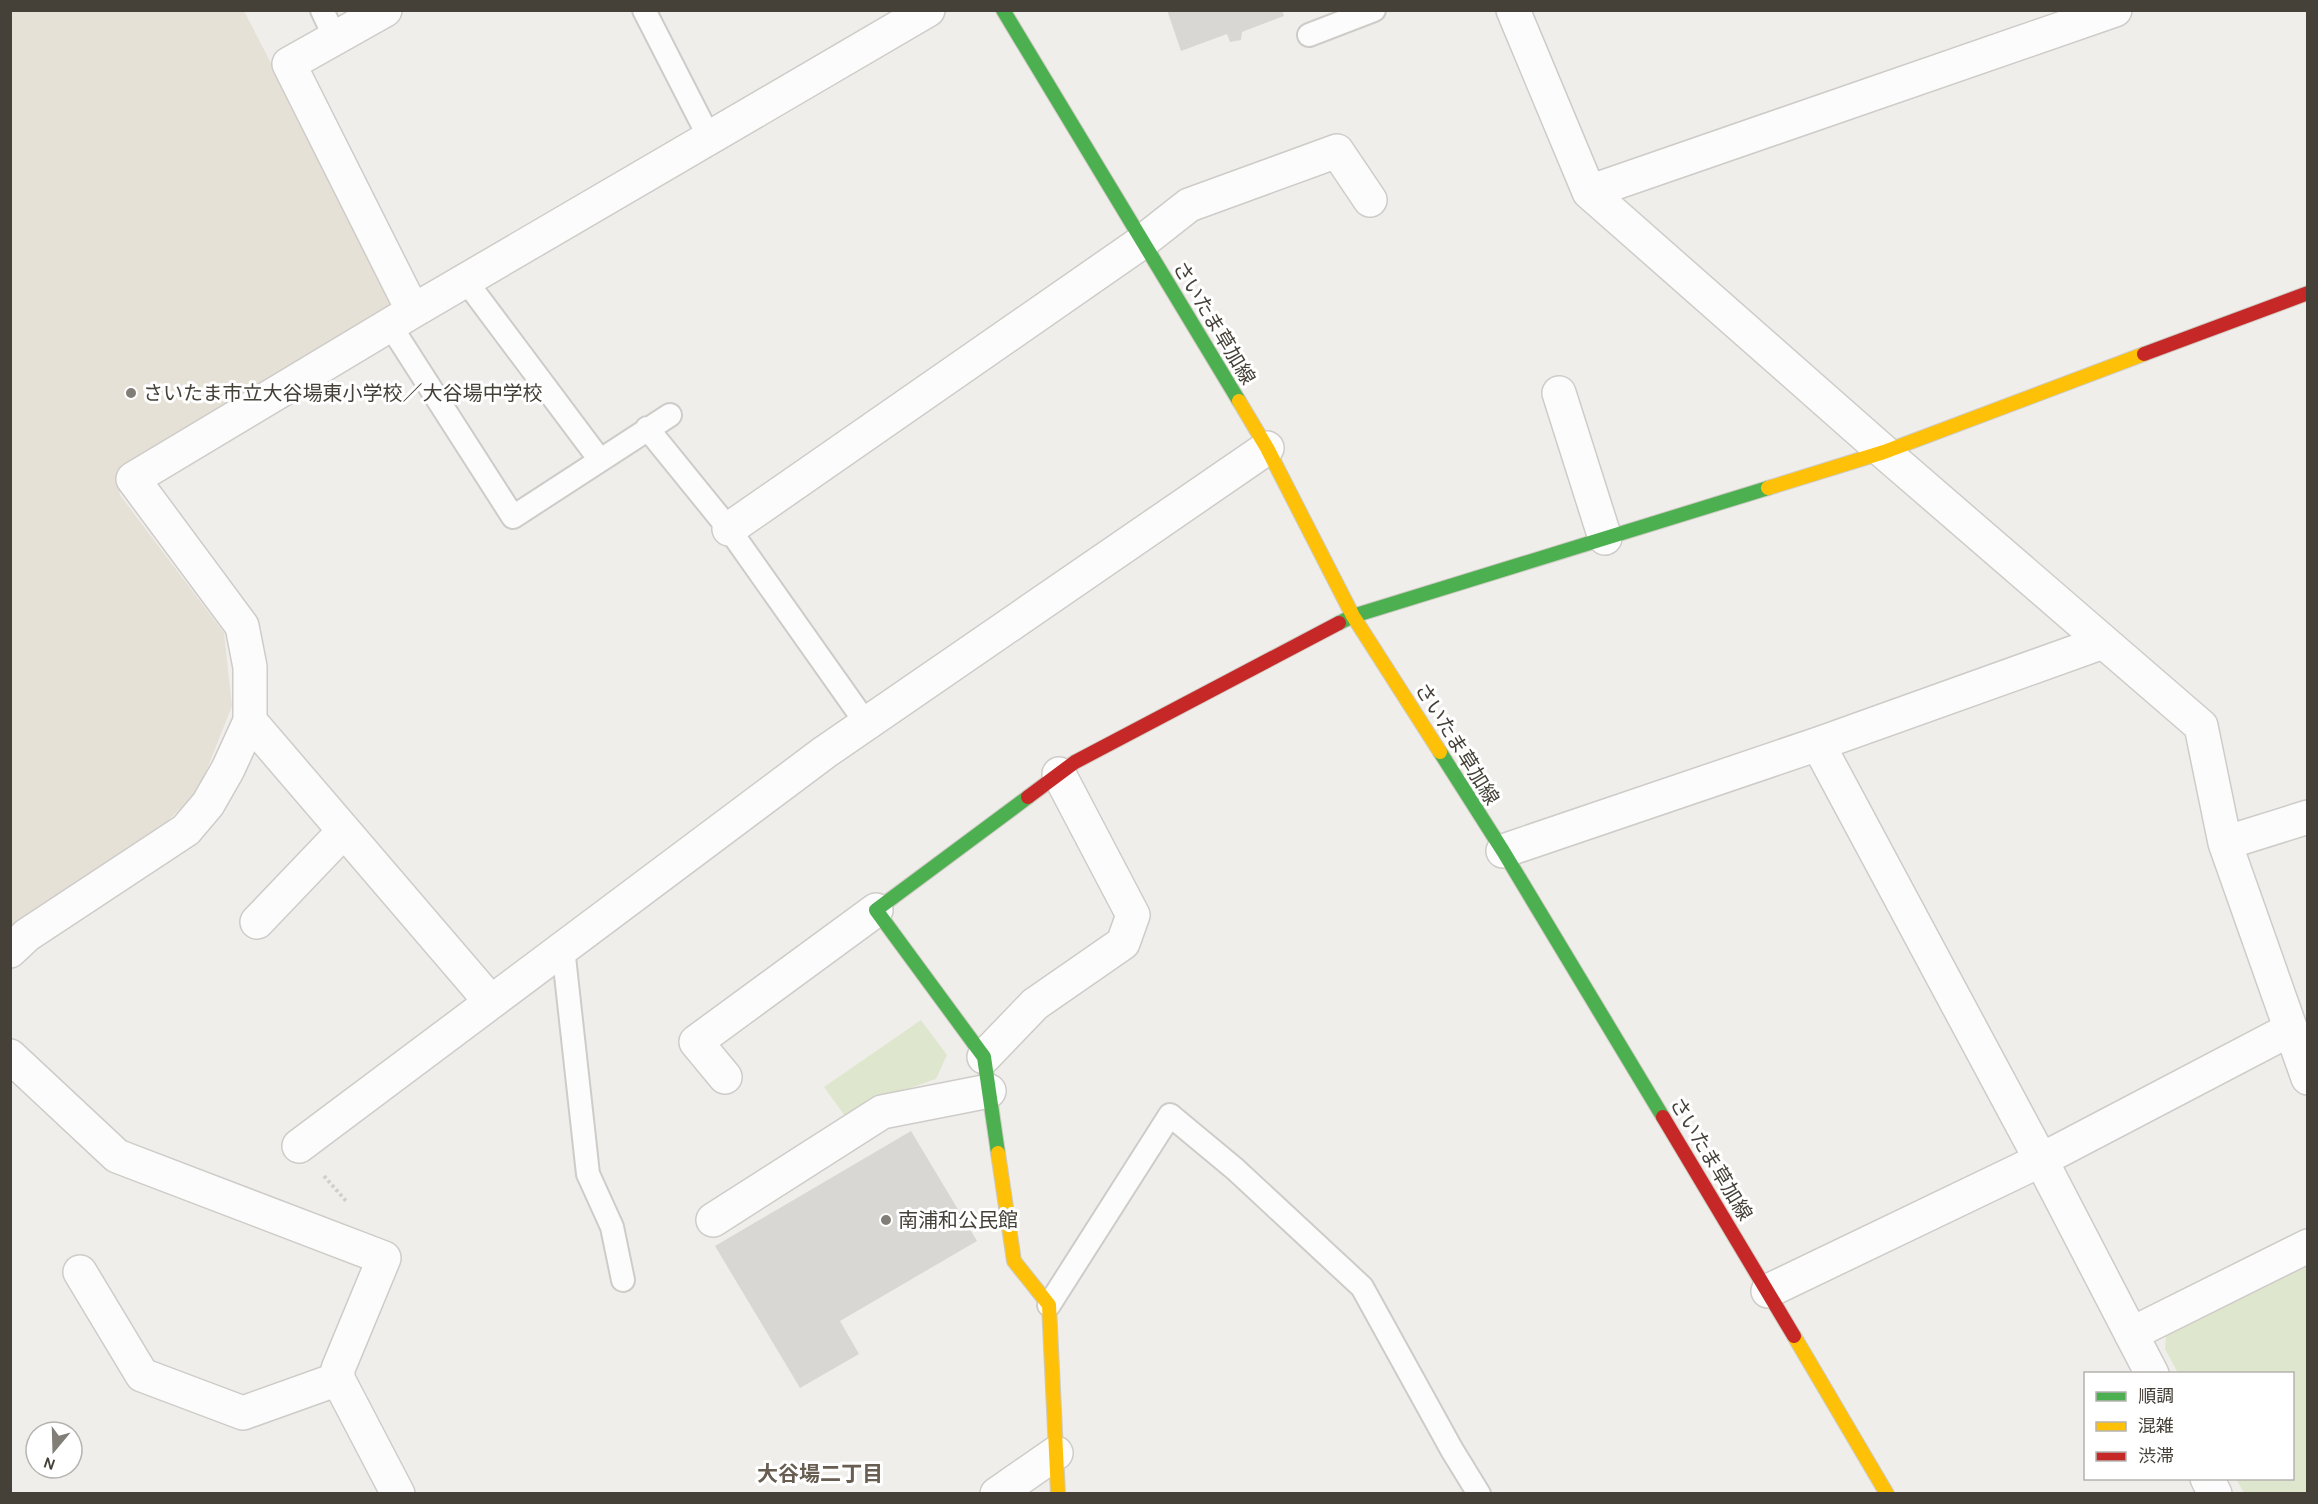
<svg xmlns="http://www.w3.org/2000/svg" width="2318" height="1504" viewBox="0 0 2318 1504" font-family="Karla,'Noto Sans JP',sans-serif">
<style>
.education{fill:#e6e1d7}
.green{fill:#dee7ce}
.building{fill:#d9d7d4}
.lines{fill:none;stroke-linecap:round;stroke-linejoin:round}
.lane-casing{stroke:#ceccc9;stroke-width:26}
.street-casing{stroke:#ceccc9;stroke-width:36}
.fast-casing{stroke:#cecbc3;stroke-width:16}
.slow-casing{stroke:#cecbc3;stroke-width:16}
.jam-casing{stroke:#cecbc3;stroke-width:16}
.path{stroke:#d1cecc;stroke-width:4;stroke-dasharray:3 3;stroke-linecap:butt}
.lane{stroke:#fdfcfc;stroke-width:22}
.street{stroke:#fdfcfc;stroke-width:33}
.fast{stroke:#4caf50;stroke-width:14}
.slow{stroke:#ffc107;stroke-width:14}
.jam{stroke:#c62828;stroke-width:14}
.poi-dot{fill:#817d77;stroke:#fff;stroke-width:2}
.labels{text-anchor:middle;dominant-baseline:central;stroke-width:6;stroke-linejoin:round;paint-order:stroke}
.street-label{font-size:20px;fill:#454038;stroke:#fff}
.poi-label{font-size:20px;fill:#454038;stroke:#fff;text-anchor:start}
.neighbourhood-label{font-size:21px;font-weight:bold;fill:#675d50;stroke:#fff}
</style>
<rect width="100%" height="100%" fill="#f0eeeb"/>
<!-- education -->
<path class="education" d="M11 11H244L391 294 387 315 117 471 120 495 224 633 232 706 198 792 161 827 11 932Z"/>
<!-- green -->
<path class="green" d="M921 1020 947 1055 936 1079 882 1098 847 1119 824 1087Z
M2307 1266V1493H2244L2236 1479 2292 1478V1374L2178 1373 2165 1349 2166 1336Z"/>
<!-- building -->
<path class="building" d="M1167 10H1282L1284 16 1242 32 1241 40 1230 42 1227 34 1181 51Z
M911 1131 977 1241 840 1321 859 1354 800 1388 715 1246Z"/>
<g class="lines">
<!-- lane casing -->
<g class="lane-casing">
<path id="lane" d="M322 10 335 38
M644 10 710 139
M1309 35 1374 10
M466 281 600 460
M390 325 513 517 670 415
M647 428 729 529 866 723
M563 948 588 1174 612 1227 623 1280
M1049 1305 1170 1115 1235 1169 1362 1287 1452 1450 1479 1494"/>
</g>
<!-- street casing -->
<g class="street-casing">
<path id="street" d="M385 10 289 64 413 311
M1513 10 1589 192 1884 452 2201 726 2225 843 2308 1078
M1589 192 2115 10
M1559 393 1605 538
M729 529 1142 242 1189 205 1337 151 1370 200
M250 721 491 1002
M1818 744 2041 1160 2152 1374
M2225 843 2308 817
M1503 851 1818 744 2103 642
M257 922 344 831
M10 951 27 935 186 830 208 804 228 769 250 721V667L242 626 133 479 413 311 928 10
M10 1056 117 1156 384 1258 338 1369V1379L243 1413 142 1375 80 1272
M984 1057 1035 1004 1123 943 1133 915 1059 774
M725 1077 696 1042 876 910
M299 1146 825 752 1267 448
M713 1220 882 1112 989 1091
M1768 1291 2041 1160 2291 1029
M2131 1334 2308 1246
M338 1379 398 1494
M2207 1478 2215 1494
M997 1494 1056 1453"/>
</g>
<!-- fast casing -->
<g class="fast-casing">
<path id="fast" d="M1003 10 1239 401
M1339 623 1353 616 1768 488
M1440 752 1503 851 1663 1117
M998 1153 984 1057 876 910 1028 797"/>
</g>
<!-- slow casing -->
<g class="slow-casing">
<path id="slow" d="M1239 401 1267 448 1353 616 1440 752
M1768 488 1884 452 2144 354
M998 1153 1014 1261 1049 1305 1058 1494
M1794 1336 1887 1494"/>
</g>
<!-- jam casing -->
<g class="jam-casing">
<path id="jam" d="M2144 354 2308 293
M1028 797 1075 762 1339 623
M1663 1117 1794 1336"/>
</g>
<!-- path -->
<path class="path" d="M324 1176 347 1202"/>
<!-- lane -->
<use href="#lane" class="lane"/>
<!-- street -->
<use href="#street" class="street"/>
<!-- fast -->
<use href="#fast" class="fast"/>
<!-- slow -->
<use href="#slow" class="slow"/>
<!-- jam -->
<use href="#jam" class="jam"/>
</g>
<!-- markers -->
<g class="poi-dot">
<circle cx="131" cy="393" r="6"/>
<circle cx="886" cy="1220" r="6"/>
</g>
<g class="labels">
<!-- street labels -->
<g class="street-label">
<text transform="translate(1214 323) rotate(59)">さいたま草加線</text>
<text transform="translate(1457 744) rotate(58)">さいたま草加線</text>
<text transform="translate(1711 1159) rotate(59)">さいたま草加線</text>
</g>
<!-- poi labels -->
<g class="poi-label">
<text x="143" y="393">さいたま市立大谷場東小学校／大谷場中学校</text>
<text x="898" y="1220">南浦和公民館</text>
</g>
<!-- neighbourhood labels -->
<g class="neighbourhood-label">
<text x="820" y="1474">大谷場二丁目</text>
</g>
</g>
<!-- border -->
<rect width="2318" height="1504" fill="none" stroke="#454038" stroke-width="24"/>
<!-- legend -->
<rect x="2084" y="1372" width="210" height="108" fill="#ffffff" stroke="#b5b3af" stroke-width="1.5"/>
<rect x="2096" y="1392" width="30" height="9" fill="#4caf50" stroke="#b5b3af" stroke-width="1.5"/>
<text x="2138" y="1402" font-size="18" fill="#454038">順調</text>
<rect x="2096" y="1422" width="30" height="9" fill="#ffc107" stroke="#b5b3af" stroke-width="1.5"/>
<text x="2138" y="1432" font-size="18" fill="#454038">混雑</text>
<rect x="2096" y="1452" width="30" height="9" fill="#c62828" stroke="#b5b3af" stroke-width="1.5"/>
<text x="2138" y="1462" font-size="18" fill="#454038">渋滞</text>
<!-- north arrow -->
<g transform="translate(54 1450) rotate(199)"><circle r="28" fill="#ffffff" stroke="#b5b3af" stroke-width="1.5"/>
<path d="M0-4.5L10 22L0 15L-10 22Z" fill="#817d77"/>
<text y="-9" font-size="16" font-weight="bold" text-anchor="middle" fill="#454038">N</text>
</g>
</svg>
